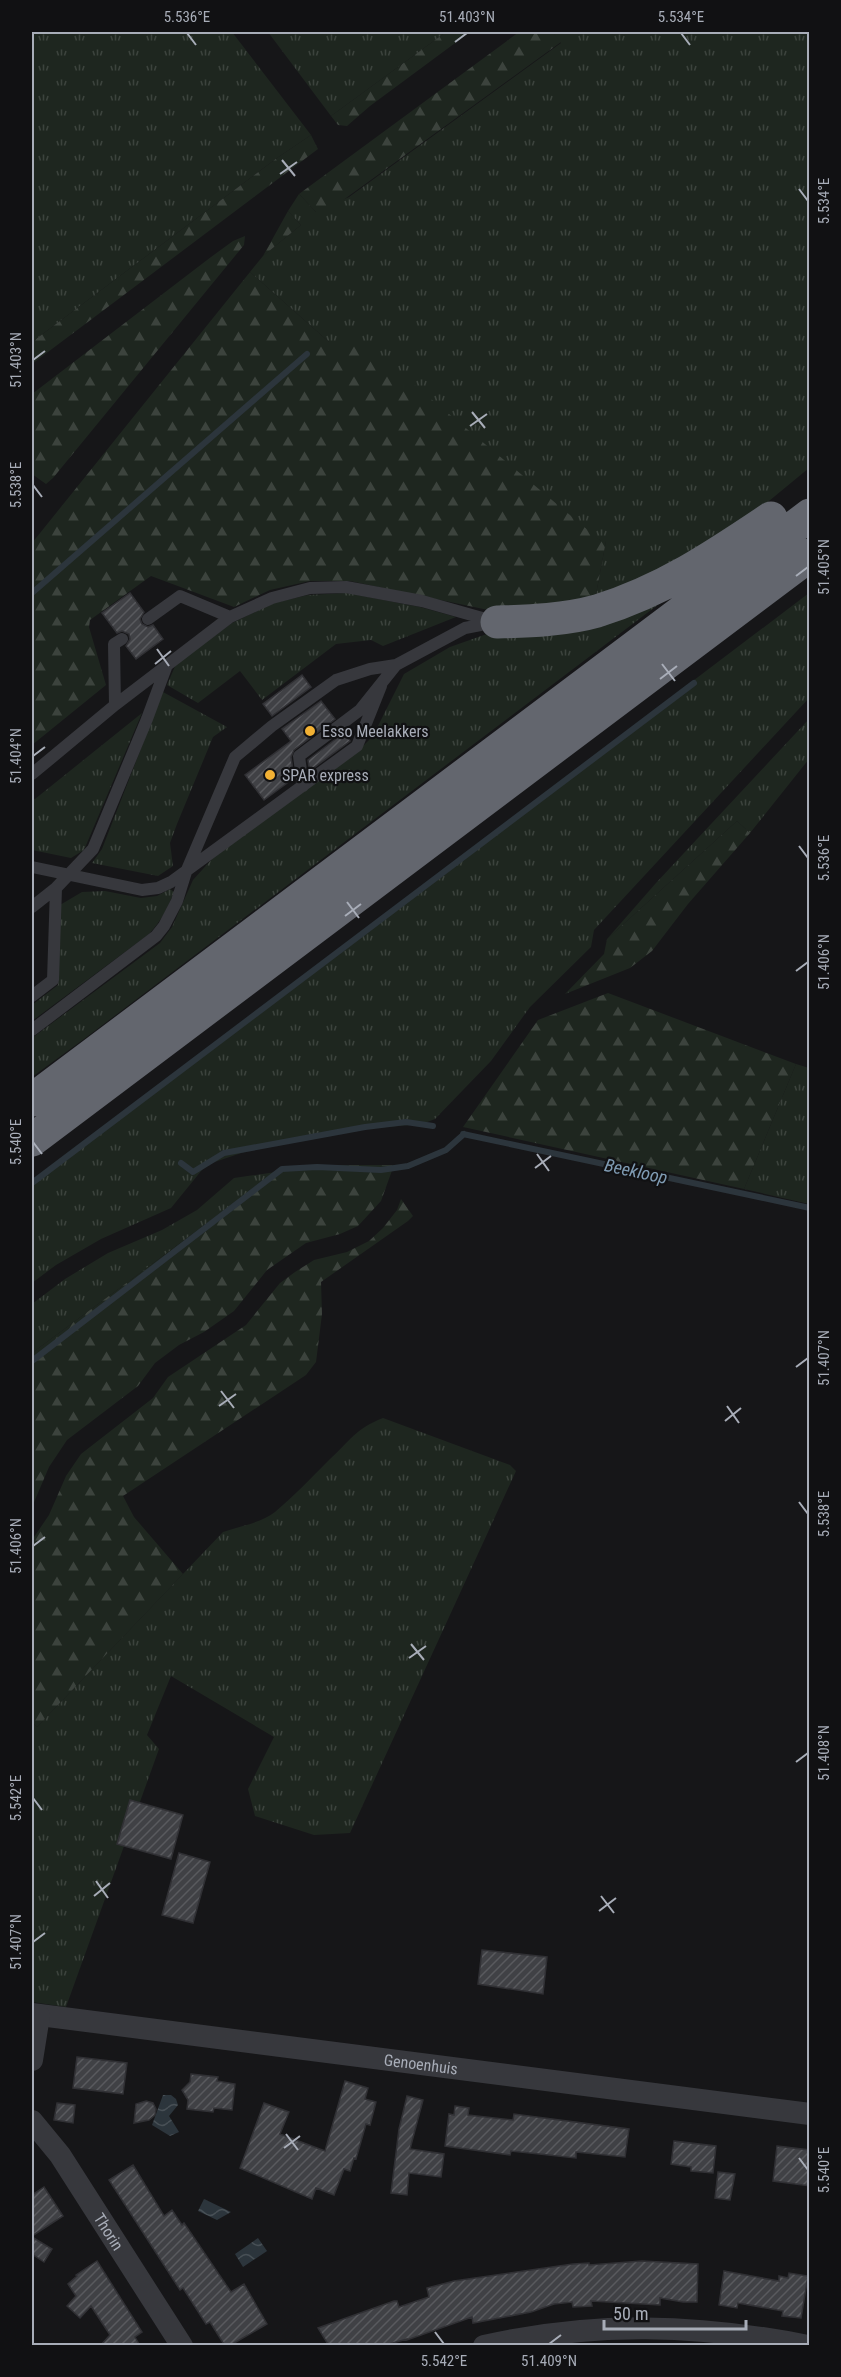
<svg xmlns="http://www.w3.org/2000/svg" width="841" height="2377" viewBox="0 0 841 2377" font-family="'Roboto Condensed',sans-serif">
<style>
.grass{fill:url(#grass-tufts)}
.forest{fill:url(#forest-firs)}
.water{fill:url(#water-waves)}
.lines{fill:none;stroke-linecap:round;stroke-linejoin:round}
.stream{stroke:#2c353c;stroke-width:6}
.building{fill:url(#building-hatch);stroke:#303034;stroke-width:1.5}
.lane{stroke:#37383d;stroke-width:12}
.street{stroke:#37383d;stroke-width:22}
.highway{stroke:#63666e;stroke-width:33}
.ticks{fill:none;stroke:#a8adb8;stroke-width:2}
.poi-dot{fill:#f2b134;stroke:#111113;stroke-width:2}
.labels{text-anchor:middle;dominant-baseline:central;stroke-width:4.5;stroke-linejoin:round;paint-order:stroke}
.poi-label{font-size:16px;fill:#a8adb8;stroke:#111113;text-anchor:start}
.street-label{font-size:16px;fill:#a8adb8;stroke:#111113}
.water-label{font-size:18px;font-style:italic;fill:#7f9bb3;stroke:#111113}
.neatline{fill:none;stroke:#a8adb8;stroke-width:2}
.ticks-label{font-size:15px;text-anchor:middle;fill:#a8adb8}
</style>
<defs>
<pattern id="grass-tufts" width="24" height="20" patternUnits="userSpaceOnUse" patternTransform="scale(1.5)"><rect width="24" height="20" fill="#1e261f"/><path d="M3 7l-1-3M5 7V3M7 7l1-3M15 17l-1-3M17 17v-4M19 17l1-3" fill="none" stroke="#3c433d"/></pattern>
<pattern id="forest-firs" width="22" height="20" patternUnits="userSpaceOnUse" patternTransform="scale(1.5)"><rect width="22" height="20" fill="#1e261f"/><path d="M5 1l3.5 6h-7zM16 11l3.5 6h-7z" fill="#3c433d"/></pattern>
<pattern id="water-waves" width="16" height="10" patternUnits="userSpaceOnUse" patternTransform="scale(1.5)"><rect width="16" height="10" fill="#2c353c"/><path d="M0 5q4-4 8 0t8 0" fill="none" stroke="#485056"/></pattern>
<pattern id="building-hatch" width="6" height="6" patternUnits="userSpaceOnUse" patternTransform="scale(1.5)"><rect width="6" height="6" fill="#404145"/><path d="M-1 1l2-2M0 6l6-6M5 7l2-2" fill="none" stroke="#595a5e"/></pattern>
</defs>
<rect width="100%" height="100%" fill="#161618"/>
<!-- grass -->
<path class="grass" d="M32 32H232L311 135 277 158 32 342Z
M268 32H446L331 116Z
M552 32H809V468L696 561 594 605 606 541H601L329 342 250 272 263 256 301 225 288 211 299 194 316 212 349 197 561 43Z
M692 579 84 1039 32 1077V1038L160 943 172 927 193 880 212 859 361 748 373 736 404 674 450 647 501 629Z
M347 593 420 607 456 617 383 646 371 640 336 644 262 700 240 671 198 703 167 685 176 664 232 623 274 603 308 595Z
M809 593V698L594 930 591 947 530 1007 491 1061 435 1119 422 1124 329 1132 256 1148 206 1165 171 1208 101 1239 56 1265 32 1283V1182Z
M163 692 227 727 213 737 177 824 170 843 173 866 158 876 92 863 102 849Z
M142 713 84 850 71 858 32 850V798L35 799Z
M809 719V759L750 833 737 821 607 939 656 883Z
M170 889 174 892C168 908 161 921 149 934L32 1021V1005L58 985 60 905 82 892 105 891 141 898 157 896Z
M796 1064 809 1068V1204L744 1189Z
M276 1172 32 1353V1304L65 1279 108 1253 162 1230 197 1210 234 1178Z
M383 1418 510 1465 516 1471 350 1833 314 1835 255 1816 248 1789 274 1737 171 1676 147 1735 159 1749 66 2007 32 2002V1722L37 1727 223 1532C240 1526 261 1523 275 1512 294 1496 312 1477 329 1460 350 1441 355 1429 383 1418Z"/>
<!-- forest -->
<path class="forest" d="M446 32H470L370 106 347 126 338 125 331 116Z
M519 32H552L561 42 324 214 316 212 299 194Z
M311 135 318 149 32 364V342L277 158Z
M288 211 301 225 263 256Z
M245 236 244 245 53 478 46 484 32 474V394L211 257 233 241Z
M250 272 329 342H352L381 357 601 541H606L594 605 493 611 350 581H310L270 590 234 607 151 576 90 620 89 627 106 685 32 745V543Z
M737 821 750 833 688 904 652 951 630 968 565 994 604 954 607 939Z
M608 993 796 1064 744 1189 463 1127 538 1020Z
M309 1165H394L381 1201 358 1226 340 1234 306 1243 267 1270 234 1311 204 1332 179 1345 155 1363 138 1386 67 1440 49 1467 32 1507V1353L276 1172Z
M401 1199 413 1216 408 1221 321 1282 322 1314 316 1362 306 1375 123 1496 134 1517 183 1574 37 1727 32 1722V1540L49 1515 66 1476 81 1454 153 1398 168 1377 246 1325 280 1283 295 1272 314 1260 347 1252 369 1241 383 1228 397 1210Z"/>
<!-- water -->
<path class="water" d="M163 2095H171L176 2099 178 2105 169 2116 179 2132 170 2136 152 2125Z
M204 2199 231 2212 217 2220 198 2211Z
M258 2238 267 2251 243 2267 235 2254Z"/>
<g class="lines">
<!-- stream -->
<path class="stream" d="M32 593 307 354
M463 1134 810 1208
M181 1163 193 1172 224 1153 365 1127 406 1122 433 1126
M32 1183 694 683
M32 1361 282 1169 317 1167 381 1170 408 1166 446 1150 464 1134"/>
</g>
<!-- building -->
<path class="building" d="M130 593 144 612 140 619 142 624 148 627 153 625 163 639 136 659 126 646 130 639 129 634 122 631 117 633 102 613Z
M302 675 311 687 272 716 263 704Z
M321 701 335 719 294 750 291 757 294 778 264 800 245 775 291 741 282 729Z
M345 732 350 741 312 769 309 767 308 760Z
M130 1800 183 1815 171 1859 117 1844Z
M179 1853 210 1862 193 1923 162 1915Z
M482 1950 547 1957 543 1994 478 1984Z
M77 2057 127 2063 123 2094 73 2088Z
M191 2074 218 2077 217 2081 235 2084 232 2110 214 2108 213 2112 187 2109 188 2100 182 2090 190 2082Z
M345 2081 368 2088 365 2099 376 2102 370 2125 366 2124 356 2159 354 2158 350 2171 344 2169 334 2195 316 2188 312 2199 240 2168 264 2103 289 2112 280 2134 325 2151Z
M407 2096 423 2100 410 2149 444 2154 441 2177 409 2173 407 2195 391 2193 399 2129Z
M146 2101 153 2103 156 2109 155 2115 149 2120 134 2123 136 2104Z
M57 2103 75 2105 73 2123 54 2120Z
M455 2106 469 2108 468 2115 513 2120 514 2114 629 2129 625 2157 576 2152V2158L511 2151 510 2155 445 2146 449 2114 454 2115Z
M674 2141 716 2146 713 2173 691 2171V2167L671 2164Z
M777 2146 810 2150V2186L773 2181Z
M133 2165 164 2216 172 2210 182 2225 184 2223 231 2292 244 2284 267 2324 229 2346H225L210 2322 206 2324 183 2288 180 2290 109 2180Z
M718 2172 735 2174 730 2200 715 2198Z
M44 2187 63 2216 32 2236V2195Z
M32 2237 52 2249 44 2262 32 2254Z
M97 2261 142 2332 135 2337 140 2346H100L110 2335 91 2306 80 2318 67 2306 76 2296 68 2284 77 2276 76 2275Z
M642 2261 698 2264 697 2302H683L660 2298V2305L591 2301 592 2306 573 2307 572 2302 554 2304 531 2312 473 2323 472 2317 407 2340V2339L382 2346H329L318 2328 394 2301H397L399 2307 429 2297 427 2288 454 2281 573 2264 589 2263V2265Z
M724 2271 779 2281V2276L788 2278 789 2273 808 2276 801 2318 782 2316 783 2311 738 2303 737 2308 719 2305Z"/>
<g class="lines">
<!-- lane -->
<path class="lane" d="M148 619 180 596 230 617
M115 705 114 644 122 639
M32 774 115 705 230 617 272 598 310 588 346 587 422 601 493 621
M303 786 299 756 360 710 396 665
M32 867 142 890 158 888 171 882 357 746 381 686
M32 907 56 888 93 849 147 719 167 665
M32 996 53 980 56 888
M32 1030 156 936 164 926 177 901 186 872 235 757 272 726 336 680 370 669 396 665 465 628 496 622"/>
<!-- street -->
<g class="street">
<path id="s1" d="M32 2014 810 2114"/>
<path d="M32 2060 39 2016"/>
<path id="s2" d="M32 2121 60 2155 182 2346"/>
<path d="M484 2346C596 2321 696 2324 808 2346"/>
</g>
<!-- highway -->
<path class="highway" d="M497 622C530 621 565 620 597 611 664 590 713 557 771 518
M32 1100 810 515
M32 1140 810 555"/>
</g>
<!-- ticks -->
<path class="ticks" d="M187 33 196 45M681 33 690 45M455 42 467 33M282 160 295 176M280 174 297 162M799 189 808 201M33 360 45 351M472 412 485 428M470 426 487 414M33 485 42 497M796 576 808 567M157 649 169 666M155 664 171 651M662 664 675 681M660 679 677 666M33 756 45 747M799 846 808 858M347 902 359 918M345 916 361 904M796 971 808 962M33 1142 42 1154M537 1154 549 1171M535 1168 551 1156M796 1367 808 1358M221 1391 234 1408M219 1406 236 1394M727 1406 739 1423M725 1421 741 1408M799 1502 808 1514M33 1546 45 1537M411 1644 424 1660M409 1658 426 1646M796 1762 808 1753M33 1798 42 1810M96 1881 108 1898M94 1896 110 1883M601 1896 614 1913M599 1911 616 1898M33 1942 45 1933M286 2134 298 2150M284 2148 300 2136M799 2158 808 2170M435 2332 444 2344M549 2344 561 2335"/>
<!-- markers -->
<g class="poi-dot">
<circle cx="310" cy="731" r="6"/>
<circle cx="270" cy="775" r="6"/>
</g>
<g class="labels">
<!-- poi labels -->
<g class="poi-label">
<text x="322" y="731">Esso Meelakkers</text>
<text x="282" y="775">SPAR express</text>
</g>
<!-- street labels -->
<g class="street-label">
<text stroke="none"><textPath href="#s1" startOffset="392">Genoenhuis</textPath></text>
<text stroke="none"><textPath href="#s2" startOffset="135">Thorin</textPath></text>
</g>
<!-- water labels -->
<g class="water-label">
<text transform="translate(636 1171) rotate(12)">Beekloop</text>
</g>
</g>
<!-- border -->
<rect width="841" height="2377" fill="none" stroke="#111113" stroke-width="66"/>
<!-- scale -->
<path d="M604 2320v9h142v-9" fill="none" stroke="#a8adb8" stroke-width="3"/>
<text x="613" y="2320" font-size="18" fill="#a8adb8" stroke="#111113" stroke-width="4.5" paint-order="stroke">50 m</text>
<rect x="33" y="33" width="775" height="2311" class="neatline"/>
<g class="ticks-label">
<text x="187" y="22">5.536°E</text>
<text x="467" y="22">51.403°N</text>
<text x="681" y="22">5.534°E</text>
<text transform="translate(824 201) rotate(-90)" y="5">5.534°E</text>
<text transform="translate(16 360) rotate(-90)" y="5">51.403°N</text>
<text transform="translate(16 485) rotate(-90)" y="5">5.538°E</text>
<text transform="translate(824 567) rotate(-90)" y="5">51.405°N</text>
<text transform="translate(16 756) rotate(-90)" y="5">51.404°N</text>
<text transform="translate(824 858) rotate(-90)" y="5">5.536°E</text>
<text transform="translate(824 962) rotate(-90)" y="5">51.406°N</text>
<text transform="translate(16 1142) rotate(-90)" y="5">5.540°E</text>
<text transform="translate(824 1358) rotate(-90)" y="5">51.407°N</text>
<text transform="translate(824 1514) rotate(-90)" y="5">5.538°E</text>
<text transform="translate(16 1546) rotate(-90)" y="5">51.406°N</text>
<text transform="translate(824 1753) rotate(-90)" y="5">51.408°N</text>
<text transform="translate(16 1798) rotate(-90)" y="5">5.542°E</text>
<text transform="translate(16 1942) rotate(-90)" y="5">51.407°N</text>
<text transform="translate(824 2170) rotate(-90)" y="5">5.540°E</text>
<text x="444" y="2366">5.542°E</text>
<text x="549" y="2366">51.409°N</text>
</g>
</svg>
